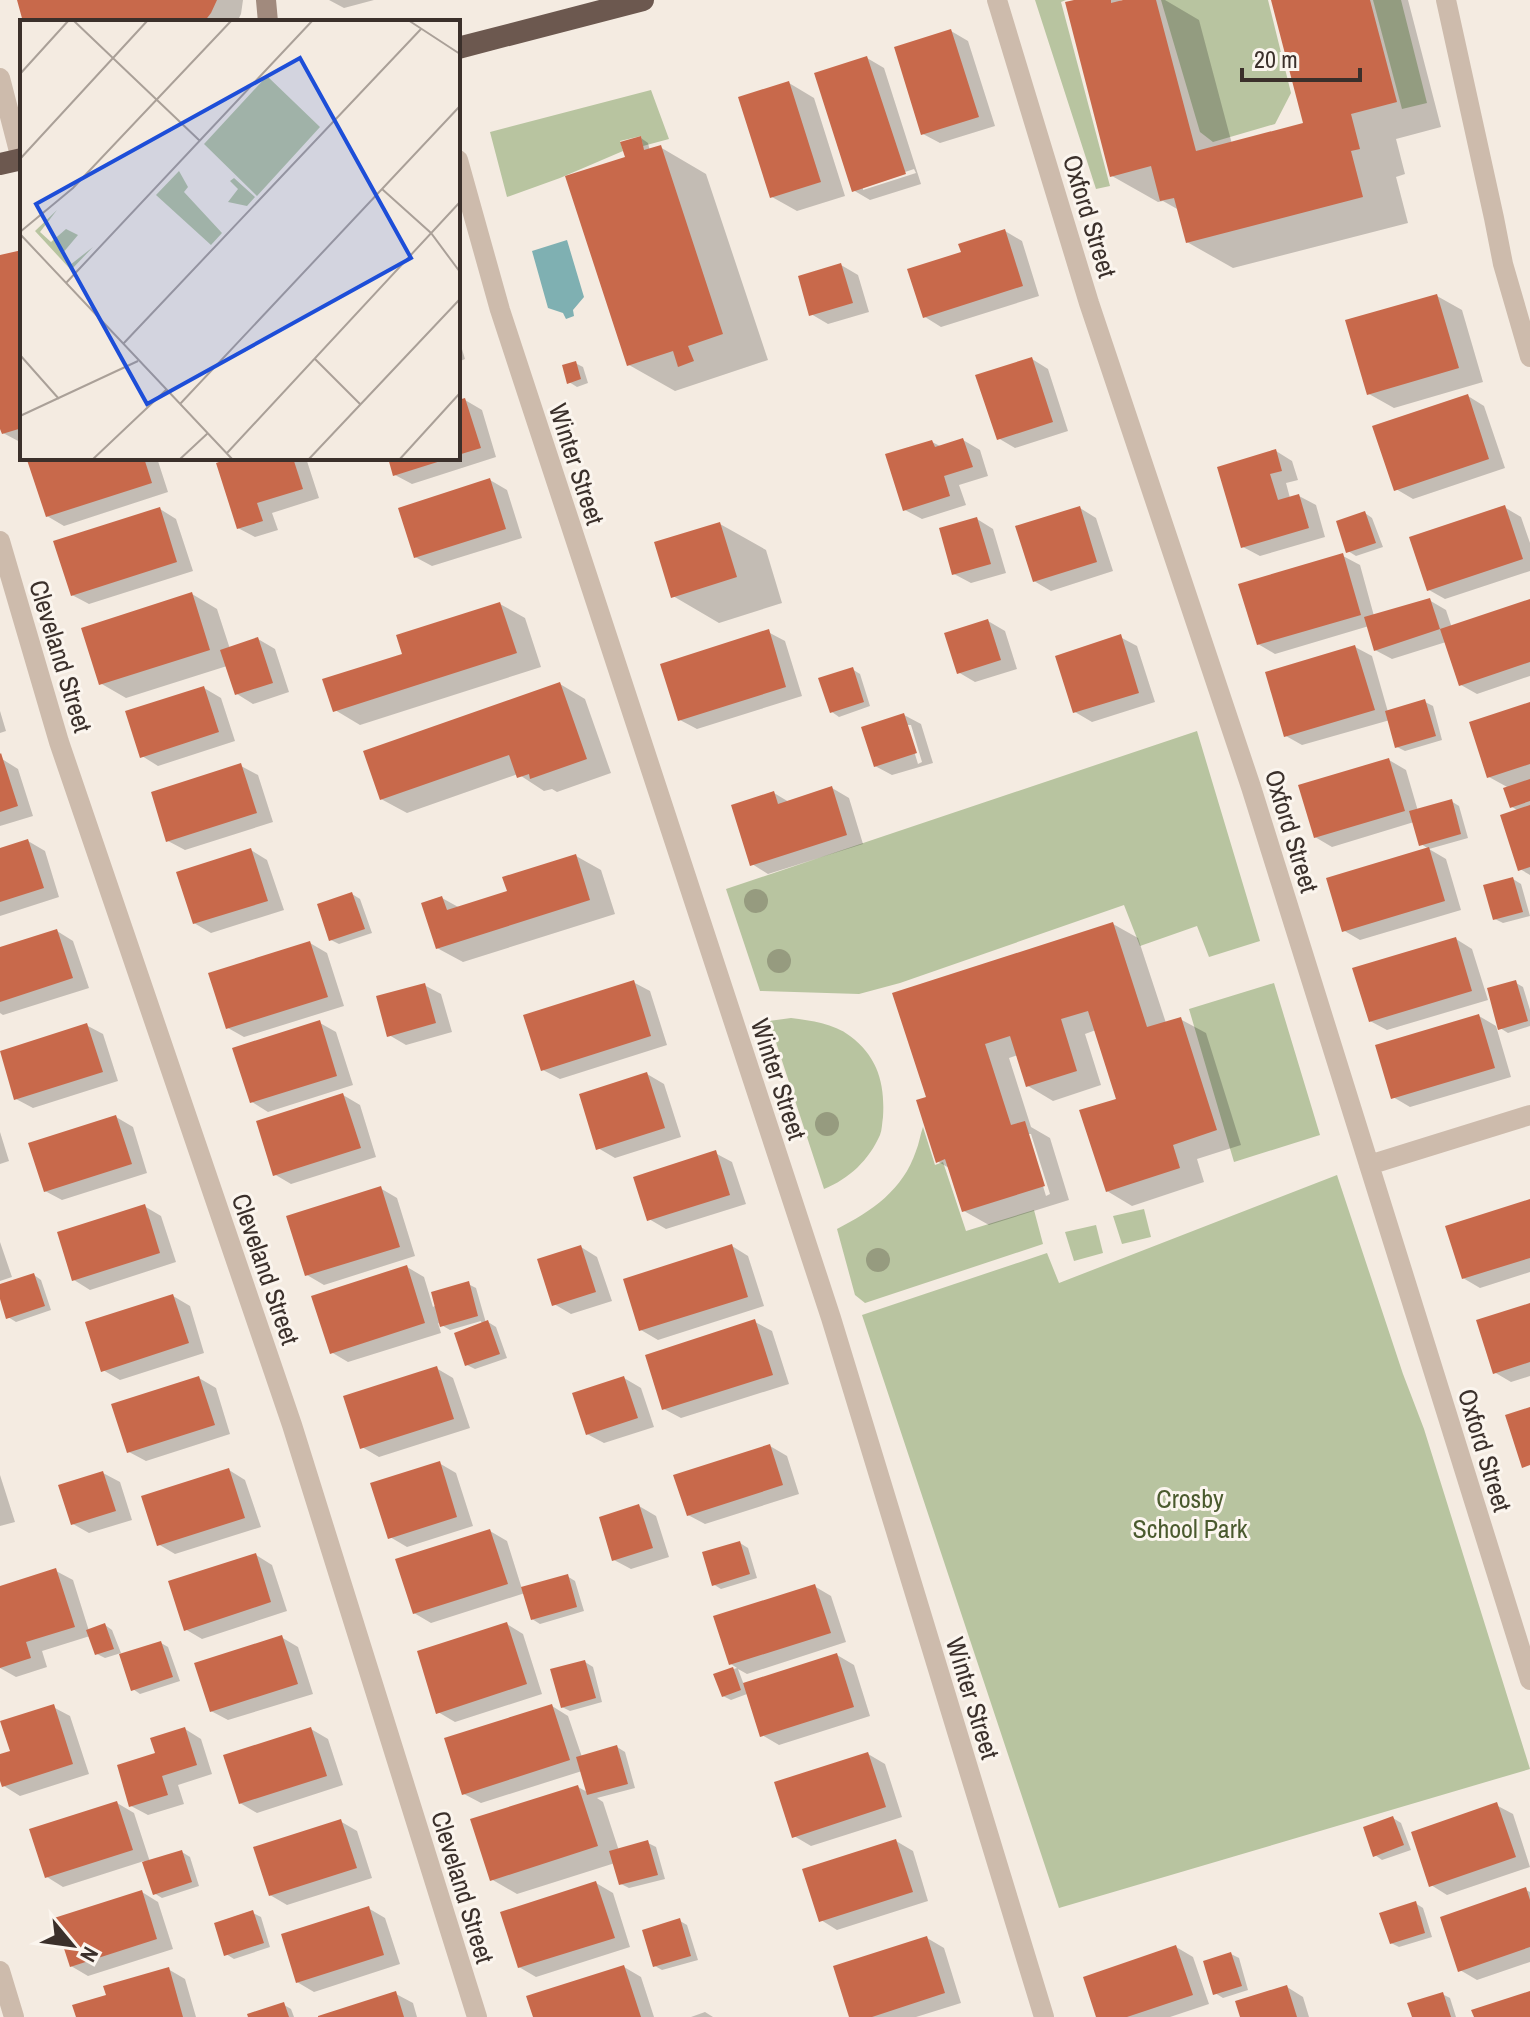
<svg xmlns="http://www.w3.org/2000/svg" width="1530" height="2017" viewBox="0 0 1530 2017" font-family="'Archivo Narrow',sans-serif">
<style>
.green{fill:#b8c4a0}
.water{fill:#7fb0b2}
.shadow{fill:#0003;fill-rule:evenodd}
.building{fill:#c8694b}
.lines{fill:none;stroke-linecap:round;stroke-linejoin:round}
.minor{stroke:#cdbbac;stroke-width:20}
.secondary{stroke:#a18a7d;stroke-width:20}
.trunk{stroke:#6c584f;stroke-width:22}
.tree{fill:#969b7f}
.labels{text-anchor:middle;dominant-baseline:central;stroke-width:6;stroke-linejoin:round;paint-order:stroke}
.street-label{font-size:26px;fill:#3b302b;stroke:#fbf5ee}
.park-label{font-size:26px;fill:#4a5a2e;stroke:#fbf5ee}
.inset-road{fill:none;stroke:#aaa098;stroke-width:2}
.view{fill:#1d4ed8;fill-opacity:0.15;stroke:#1d4ed8;stroke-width:4}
.inset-edge{fill:none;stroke:#3b302b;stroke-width:4}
</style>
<rect width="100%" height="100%" fill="#f4ebe1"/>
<!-- green -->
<path class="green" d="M1035 0H1066L1061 2 1110 186 1096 189Z
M1161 0H1268L1291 93 1275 124 1213 142 1200 132Z
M1373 0H1401L1427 103 1402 109Z
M651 90 669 139 643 146 641 136 620 141 623 151 560 178 507 197 490 132Z
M1197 731 1260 941 1209 957 1197 926 1140 946 1124 905 900 983 859 994 760 991 726 889Z
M1274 983 1320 1135 1234 1162 1189 1009Z
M791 1018C812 1021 833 1023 850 1036 878 1057 885 1084 883 1117 882 1123 882 1130 880 1135 869 1160 849 1179 824 1189L769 1021Z
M923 1127 935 1165 943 1162 966 1231 1034 1210 1043 1244 865 1303 855 1295 837 1229C872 1211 903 1190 916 1151 919 1144 920 1135 923 1127Z
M1337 1175 1403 1374 1424 1429 1530 1769 1059 1908 862 1315 1047 1253 1059 1283Z
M1144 1209 1151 1237 1122 1244 1113 1216Z
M1096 1225 1103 1253 1074 1261 1065 1232Z"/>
<!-- water -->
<path class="water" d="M567 240 584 297 573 310 574 316 566 319 563 313 548 308 532 251Z"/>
<!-- shadow -->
<path class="shadow" d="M19 0H243L241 14 237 22H25Z
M329 0H374L344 8Z
M1082 0H1120L1123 2 1130 0H1165L1199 20 1232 144 1305 124 1273 0H1408L1441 127 1396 139 1405 174 1396 177 1408 223 1233 268 1187 242 1179 210 1163 201 1158 202 1112 176Z
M951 31 968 41 995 126 940 143 923 134Z
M867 58 884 68 921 184 870 200 853 190ZM914 169 916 173 863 190V186Z
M789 83 814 98 845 196 797 211 772 197Z
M641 138 648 143 650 151 660 147 706 174 768 360 675 391 629 365 628 158Z
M1005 231 1022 241 1039 296 941 327 925 317 963 253Z
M22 253V443L3 433 0 422V258Z
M841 265 858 275 869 312 828 324 811 314Z
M1437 296 1462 310 1483 382 1394 408 1369 394Z
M458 336 465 359 458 362Z
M1032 359 1048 369 1068 431 1015 448 998 438Z
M575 363 583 367 588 383 577 387 569 382Z
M1468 396 1484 406 1505 468 1413 499 1396 489Z
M465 400 482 410 496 457 412 484 395 475 390 458H458V402Z
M963 440 980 450 988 476 959 485 966 505 922 519 905 510 932 442 942 447Z
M1276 451 1292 461 1298 480 1286 483 1290 498 1299 496 1316 505 1325 537 1260 556 1243 547Z
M40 458H157L168 492 64 526 47 516Z
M237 458H306L319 498 272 513 278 530 255 537 238 528Z
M490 480 507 490 522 538 432 566 415 557Z
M1504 507 1521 517 1530 543V571L1445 599 1429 590Z
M1080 508 1096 518 1113 571 1051 591 1034 581Z
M160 509 176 519 193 571 89 604 72 595Z
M1365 513 1372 518 1383 547 1356 556 1348 551Z
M977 519 993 529 1006 573 971 583 954 574Z
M720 524 766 550 782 603 719 623 673 596Z
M1343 556 1360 565 1374 616 1429 600 1446 610 1452 628 1530 602V676L1477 694 1461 685 1446 642 1392 659 1375 650 1369 626 1275 654 1258 644Z
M192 594 217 609 230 649 258 639 275 649 289 692 253 704 237 694 227 666 126 698 100 683Z
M500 604 525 618 541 667 360 725 335 710 404 655Z
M988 621 1005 631 1017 669 975 682 958 672Z
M768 632 785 641 802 696 697 729 680 720Z
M1120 637 1137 646 1155 702 1092 722 1075 712Z
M1355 647 1372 656 1388 712 1425 702 1433 706 1442 740 1405 751 1397 747 1390 720 1302 745 1286 736Z
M852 669 860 674 870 706 839 717 832 712Z
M560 684 585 699 611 773 557 792 552 789 544 791 518 774 407 813 381 799Z
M204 688 221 698 235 741 158 766 142 756Z
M1530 704V875L1520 869 1519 811 1512 807 1509 788 1489 777Z
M0 711 6 731 0 733Z
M904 715 921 724 933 763 892 775 875 766ZM906 725H911L922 762 918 764Z
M2 759 18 769 33 816 0 826V760Z
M1389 760 1406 770 1418 811 1451 801 1459 806 1468 838 1429 849 1446 859 1461 910 1360 940 1343 930 1429 849 1421 844 1414 822 1332 847 1315 837Z
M241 766 258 775 273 822 185 850 168 841Z
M832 788 849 798 863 844 768 874 752 864 774 793 789 802Z
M28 841 45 851 59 897 0 916V850Z
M251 850 267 860 284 910 211 933 194 923Z
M576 856 601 870 615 914 463 962 437 948 442 898 460 908 509 892Z
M1513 879 1521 884 1530 916 1503 923 1495 919Z
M352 894 360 899 372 933 339 944 331 940Z
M1113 924 1138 938 1166 1023 1180 1019 1206 1033 1241 1145 1197 1159 1204 1182 1132 1206 1107 1191 1119 1100 1096 1030 1085 1034 1101 1085 1053 1101 1028 1086 1018 1055 1009 1058 1031 1127 1050 1138 1069 1200 989 1225 964 1211 949 1168 937 1161 928 1098 895 994ZM1027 1134H1031L1050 1194 1046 1196Z
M57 931 73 941 89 988 3 1015 0 1013V949Z
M1456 939 1472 949 1488 1000 1387 1030 1370 1021Z
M310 943 327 953 344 1006 244 1037 228 1028Z
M633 982 650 991 667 1045 560 1079 543 1070Z
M1516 983 1523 987 1530 1010V1026L1508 1033 1500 1028Z
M424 985 441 994 452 1032 406 1045 389 1035Z
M1479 1016 1496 1026 1511 1077 1410 1107 1393 1097Z
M320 1023 336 1032 353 1085 268 1112 252 1102Z
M86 1025 103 1034 118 1081 33 1108 16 1099Z
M647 1074 664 1084 681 1137 615 1158 598 1148Z
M343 1095 360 1105 376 1157 291 1184 274 1174Z
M116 1117 133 1127 147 1173 62 1200 45 1191Z
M0 1132 9 1161 0 1164Z
M715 1153 732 1162 746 1204 666 1229 649 1219Z
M380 1188 397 1198 415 1256 324 1285 307 1275Z
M1530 1201V1272L1480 1288 1463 1278Z
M144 1206 161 1216 176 1262 90 1290 74 1280Z
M0 1242 12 1277 0 1281Z
M732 1246 748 1256 764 1306 658 1340 641 1330Z
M581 1247 597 1257 612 1301 571 1314 554 1304Z
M407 1267 424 1277 433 1307 468 1284 476 1288 486 1323 488 1322 496 1327 507 1358 475 1369 467 1365 482 1325 481 1321 450 1330 438 1323 441 1333 348 1362 331 1352Z
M34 1275 41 1280 51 1310 16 1322 8 1317 0 1293V1286Z
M173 1296 190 1306 204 1353 120 1380 103 1370Z
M1530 1305V1376L1511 1382 1494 1372Z
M755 1322 772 1331 789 1384 681 1418 664 1409Z
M436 1368 453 1378 470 1428 379 1457 362 1447Z
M199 1378 216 1388 230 1434 146 1461 129 1452Z
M624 1378 641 1388 654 1427 604 1443 587 1434Z
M770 1446 787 1456 799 1494 705 1524 688 1515Z
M439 1463 456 1473 473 1526 407 1547 390 1537Z
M229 1470 245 1480 261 1527 175 1554 158 1544Z
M103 1473 120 1482 132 1520 89 1533 73 1524Z
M0 1475 15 1522 0 1526Z
M639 1506 656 1516 669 1557 631 1569 614 1560Z
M490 1531 507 1541 522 1589 567 1576 575 1581 584 1611 540 1624 532 1619 525 1593 431 1623 414 1613Z
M740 1543 748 1548 757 1578 721 1589 713 1584Z
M256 1555 272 1565 287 1611 202 1639 185 1629Z
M56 1571 73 1580 89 1631 105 1625 112 1630 121 1653 105 1658 97 1654 90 1636 42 1651 47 1667 16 1677 0 1668V1589Z
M814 1586 831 1596 846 1642 747 1674 738 1669 744 1685 837 1655 854 1665 870 1716 779 1745 762 1735 747 1694 731 1700 723 1696 715 1675 737 1668 731 1664Z
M507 1624 523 1634 542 1694 455 1722 438 1712Z
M281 1637 298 1647 313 1694 228 1720 211 1711Z
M161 1643 168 1647 180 1681 140 1694 133 1689 121 1653 122 1655Z
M585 1662 593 1667 602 1702 570 1711 562 1707Z
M552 1706 568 1716 582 1757 617 1747 625 1752 635 1788 597 1798 603 1802 619 1851 648 1843 656 1847 665 1879 629 1888 621 1884 615 1863 517 1894 491 1879 578 1787 589 1793 582 1771 481 1803 464 1794Z
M53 1707 70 1716 89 1774 20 1796 4 1786 0 1774V1756L12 1752Z
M185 1729 201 1739 212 1774 178 1785 184 1804 148 1815 131 1806 158 1754Z
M311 1729 328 1739 343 1785 257 1813 240 1803Z
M868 1754 885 1764 902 1817 811 1846 794 1836Z
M117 1803 134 1813 150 1862 182 1852 190 1857 199 1886 162 1898 154 1893 144 1861 63 1887 47 1877Z
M1496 1805 1513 1814 1530 1867 1447 1895 1431 1885Z
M1393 1818 1401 1823 1411 1850 1382 1860 1375 1855Z
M340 1821 357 1831 372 1878 287 1905 270 1895Z
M896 1841 913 1851 928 1901 837 1930 821 1920Z
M596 1883 613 1893 630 1947 536 1977 519 1967Z
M1526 1890 1530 1892V1962L1477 1980 1460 1970Z
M142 1892 158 1902 173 1949 88 1976 71 1966Z
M1415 1903 1423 1908 1432 1937 1399 1947 1391 1943Z
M368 1908 385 1918 400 1964 314 1992 297 1982Z
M253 1913 261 1917 270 1947 234 1959 226 1954Z
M680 1921 687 1925 698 1960 662 1970 655 1966Z
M927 1938 944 1948 961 2003 916 2017H851Z
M1176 1947 1193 1957 1209 2004 1170 2017H1098Z
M1231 1954 1239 1958 1248 1990 1223 1998 1215 1993Z
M624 1967 641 1977 654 2017H535Z
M168 1969 185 1979 196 2017H78L108 1997Z
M1287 1987 1303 1997 1309 2017H1242Z
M396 1994 413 2003 417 2017H323Z
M1442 1994 1450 1998 1456 2017H1414Z
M284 2005 291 2009 294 2017H250Z
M705 2012 713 2017H691Z"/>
<!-- building -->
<path class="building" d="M17 0H217L211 13 204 22H23Z
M1074 0H1111V3L1123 0H1156L1196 151 1303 123 1271 0H1370L1397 102 1351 114 1360 149 1351 151 1363 197 1186 243 1174 198 1160 201 1151 166 1110 177 1065 2Z
M951 29 979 117 921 135 894 47Z
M867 56 906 174 852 192 814 73Z
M789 81 821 182 770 198 738 97Z
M641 136 644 150 661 145 723 334 688 346 694 361 678 367 673 351 627 366 565 176 625 157 620 142Z
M1005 229 1023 286 923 318 907 269 961 252 958 244Z
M22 250V428L2 434 0 429V255Z
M841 263 853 303 809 316 798 276Z
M1437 294 1459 368 1367 395 1345 320Z
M1032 357 1053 422 997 440 975 375Z
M576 361 581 379 567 384 562 365Z
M1468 394 1489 459 1394 491 1372 426Z
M465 398 481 448 458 455V400Z
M963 438 973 467 944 476 950 496 903 511 885 454 932 440 935 447Z
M1276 449 1282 471 1270 474 1278 500 1299 494 1309 528 1241 548 1217 467Z
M33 458H144L152 483 46 517 27 460Z
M231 458H293L303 489 257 503 263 521 237 529 216 463Z
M388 458H447V459L393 476Z
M490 478 506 529 414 558 398 508Z
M1505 505 1523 559 1427 591 1409 537Z
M1080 506 1097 562 1033 582 1015 526Z
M160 507 177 562 71 596 53 541Z
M1365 511 1376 543 1346 553 1336 521Z
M977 517 991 564 952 575 939 528Z
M720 522 737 577 671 598 654 542Z
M1343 553 1361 615 1257 645 1238 584Z
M192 592 210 650 99 685 81 628Z
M1430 598 1440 629 1530 599V662L1459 686 1440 629 1374 651 1364 617Z
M500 602 517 653 333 712 322 679 402 654 396 635Z
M988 619 1001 660 957 674 944 633Z
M769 629 786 687 678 721 660 664Z
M1121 634 1139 693 1073 713 1055 656Z
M258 637 273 683 235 695 220 650Z
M1355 645 1375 710 1284 737 1265 672Z
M853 667 864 702 830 713 818 678Z
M560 682 587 759 530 779 529 774 517 778 509 755 380 800 363 751Z
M204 686 219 732 140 758 125 711Z
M1425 699 1436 736 1395 748 1385 711Z
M1530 702V764L1487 778 1469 722Z
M904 713 917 753 874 767 861 727Z
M1 753 18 806 0 812V754Z
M1389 758 1405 811 1314 838 1298 785Z
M241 763 257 813 166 842 151 792Z
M1530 779V801L1510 808 1503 788Z
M832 786 847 835 750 866 731 805 774 791 778 804Z
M1452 799 1461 834 1419 846 1409 811Z
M1530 805V867L1518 871 1500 815Z
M28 839 44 888 0 902V848Z
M1429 847 1445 901 1342 932 1326 878Z
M251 848 268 901 193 924 176 872Z
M576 854 590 900 436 949 421 903 442 896 447 910 507 891 502 877Z
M1513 877 1523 912 1493 920 1483 885Z
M352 892 365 929 329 941 317 904Z
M1113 922 1147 1027 1181 1017 1217 1130 1173 1145 1180 1168 1106 1192 1079 1110 1116 1099 1088 1011 1061 1019 1077 1071 1026 1087 1010 1036 985 1044 1011 1125 1025 1121 1045 1186 962 1212 945 1159 936 1163 916 1100 926 1097 892 993Z
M57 929 73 978 0 1002V947Z
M1456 937 1472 991 1369 1022 1352 968Z
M310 941 328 997 226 1029 208 973Z
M634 980 651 1036 541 1071 523 1015Z
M1516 980 1528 1021 1498 1030 1487 988Z
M425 983 436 1023 387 1037 376 996Z
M1479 1014 1495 1068 1391 1099 1375 1045Z
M320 1020 337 1076 250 1103 232 1048Z
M87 1023 103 1072 14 1100 0 1051Z
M647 1072 665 1128 596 1150 579 1094Z
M343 1093 361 1148 273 1176 256 1121Z
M116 1115 132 1164 44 1192 28 1143Z
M716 1150 730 1195 647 1221 633 1177Z
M381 1186 400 1247 305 1276 286 1216Z
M1530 1199V1258L1462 1279 1445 1226Z
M145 1204 160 1253 72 1281 57 1232Z
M732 1244 748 1297 639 1331 623 1279Z
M581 1245 596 1292 552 1306 537 1259Z
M407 1265 425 1323 330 1354 311 1296Z
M34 1273 45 1306 6 1319 0 1299V1284Z
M469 1281 478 1316 440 1327 431 1292Z
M173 1294 189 1343 101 1372 85 1322Z
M1530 1303V1362L1493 1374 1476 1320Z
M755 1319 773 1375 662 1410 645 1355Z
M488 1320 500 1354 465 1366 454 1333Z
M437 1366 454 1419 360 1449 343 1396Z
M199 1376 215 1425 127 1453 111 1404Z
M624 1376 638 1418 586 1435 572 1393Z
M1530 1407V1465L1522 1468 1505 1415Z
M770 1444 783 1485 687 1516 673 1475Z
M440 1461 457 1517 388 1539 370 1483Z
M229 1468 245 1518 157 1546 141 1496Z
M103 1471 116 1511 71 1525 58 1485Z
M639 1504 653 1548 612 1561 599 1517Z
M490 1529 508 1584 413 1614 395 1559Z
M740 1541 750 1574 712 1586 702 1552Z
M256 1553 271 1602 184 1631 168 1581Z
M56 1568 75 1627 26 1642 31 1658 0 1668V1586Z
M568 1574 577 1607 531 1620 521 1587Z
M815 1584 831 1633 729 1665 713 1616Z
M507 1622 527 1684 436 1714 417 1651Z
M105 1623 114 1649 95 1655 86 1630Z
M282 1635 298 1684 210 1712 194 1663Z
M161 1641 173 1677 131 1691 119 1654Z
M837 1653 854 1707 760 1737 743 1683Z
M585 1660 596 1698 561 1708 550 1669Z
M733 1667 741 1690 722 1697 713 1674Z
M54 1704 73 1764 2 1787 0 1781V1754L10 1751 0 1721Z
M552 1704 570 1760 462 1795 444 1738Z
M185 1727 197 1765 162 1776 168 1795 129 1807 117 1765 155 1753 150 1738Z
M311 1727 327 1776 239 1804 223 1755Z
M617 1745 628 1784 587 1795 576 1757Z
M868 1752 886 1807 792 1838 774 1782Z
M578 1785 598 1846 490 1881 470 1819Z
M117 1801 133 1850 45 1878 29 1829Z
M1497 1802 1516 1857 1429 1887 1411 1832Z
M1393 1816 1404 1845 1373 1857 1363 1827Z
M341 1819 357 1868 269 1896 253 1847Z
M896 1839 913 1892 819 1922 802 1869Z
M648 1840 658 1875 619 1885 609 1851Z
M182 1850 192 1882 153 1895 142 1862Z
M596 1881 615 1938 518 1968 500 1912Z
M1526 1887 1530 1900V1947L1458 1972 1440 1917Z
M142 1890 157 1939 70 1967 54 1918Z
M1416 1901 1425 1933 1390 1944 1379 1913Z
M369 1906 384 1955 296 1983 281 1934Z
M253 1910 264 1943 224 1956 214 1923Z
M680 1918 691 1956 653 1967 642 1930Z
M927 1936 945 1993 872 2017H849L833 1966Z
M1176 1945 1193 1995 1127 2017H1096L1083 1977Z
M1231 1952 1242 1986 1213 1995 1203 1961Z
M624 1965 641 2017H533L526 1996Z
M169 1967 183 2017H76L72 2005 106 1995 103 1986Z
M1287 1985 1297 2017H1240L1235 2001Z
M396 1991 404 2017H318V2016Z
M1530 1991V2017H1474L1471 2010Z
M1443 1992 1451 2017H1412L1407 2003Z
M284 2002 289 2017H248L247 2014Z"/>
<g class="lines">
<!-- minor -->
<path class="minor" d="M997 0 1089 303 1251 787 1530 1680
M1446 0 1494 218 1503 264 1530 357
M0 78 21 159
M458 160 500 310 831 1318 1044 2017
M0 541 59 742 292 1425 477 2017
M1369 1165 1530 1115
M0 1971 14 2017"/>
<!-- secondary -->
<path class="secondary" d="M266 0 268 22"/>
<!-- trunk -->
<path class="trunk" d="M458 48 643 0
M0 164 22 159"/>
</g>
<!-- trees -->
<g class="tree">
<circle cx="756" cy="901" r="12"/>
<circle cx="779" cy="961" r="12"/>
<circle cx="827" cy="1124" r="12"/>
<circle cx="878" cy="1260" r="12"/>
</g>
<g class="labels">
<!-- street labels -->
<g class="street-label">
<text transform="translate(1090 216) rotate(73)">Oxford Street</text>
<text transform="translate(577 464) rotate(72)">Winter Street</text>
<text transform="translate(61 656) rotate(73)">Cleveland Street</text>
<text transform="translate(1292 831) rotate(73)">Oxford Street</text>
<text transform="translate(779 1079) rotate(72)">Winter Street</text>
<text transform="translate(266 1269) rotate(71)">Cleveland Street</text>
<text transform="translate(1485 1450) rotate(73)">Oxford Street</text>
<text transform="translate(973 1698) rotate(73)">Winter Street</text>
<text transform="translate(463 1887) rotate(73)">Cleveland Street</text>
</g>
<!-- park labels -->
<g class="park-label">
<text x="1190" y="1498">Crosby<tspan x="1190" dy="30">School Park</tspan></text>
</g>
</g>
<!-- overview -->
<g transform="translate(20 20)">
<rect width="440" height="440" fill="#f4ebe1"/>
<path d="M247 56 300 107 237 176 184 124ZM159 151 168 167 164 172 202 213 191 225 136 175ZM214 158 235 177 227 186 208 182 218 169 210 161ZM37 190 20 212 31 222 46 209 58 215 42 234 50 245 73 227 51 250 15 211Z" fill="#b8c4a0"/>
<path class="inset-road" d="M53 0 180 121M388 0 440 34M0 54 49 0M0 139 128 0M362 169 411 213 440 252M0 212 53 168 212 0M0 214 213 440M46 263 293 0M103 324 401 9M0 335 39 379M294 338 340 384M160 384 440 86M0 396 118 341M207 433 440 182M72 440 146 370M159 440 188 413M288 440 440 279M379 440 440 373"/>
<path class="view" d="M280 38 391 238 127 384 16 184Z"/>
<rect width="440" height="440" class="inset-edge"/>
</g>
<!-- north arrow -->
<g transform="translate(72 1945) rotate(119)" stroke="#fbf5ee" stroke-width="6" paint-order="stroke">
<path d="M0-6L14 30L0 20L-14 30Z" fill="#3b302b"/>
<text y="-12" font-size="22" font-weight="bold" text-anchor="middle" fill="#3b302b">N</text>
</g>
<!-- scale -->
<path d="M1242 68v12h118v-12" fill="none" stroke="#3b302b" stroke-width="4"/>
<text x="1254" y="68" font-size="24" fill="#3b302b" stroke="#fbf5ee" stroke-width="6" paint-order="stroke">20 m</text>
</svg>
